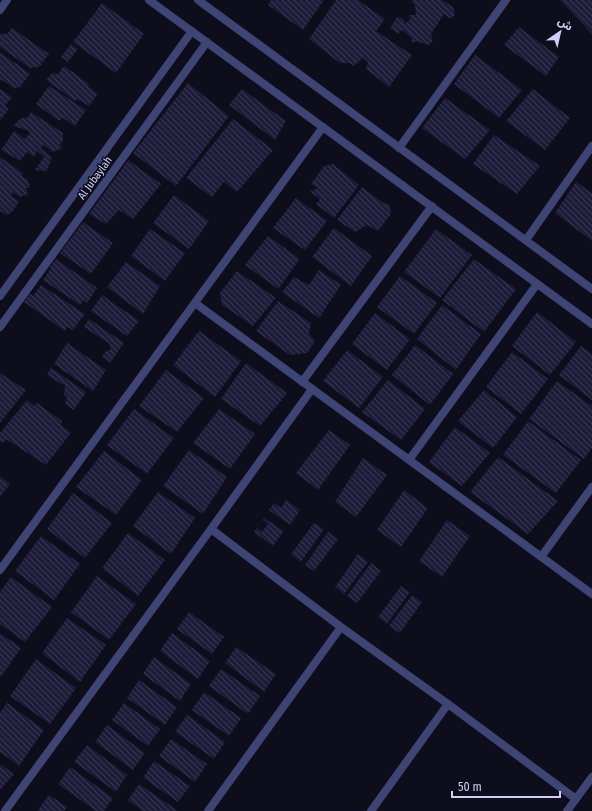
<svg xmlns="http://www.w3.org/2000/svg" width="592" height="811" viewBox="0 0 592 811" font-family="'Fira Sans Condensed','Noto Sans Arabic',sans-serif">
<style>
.building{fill:url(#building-back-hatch)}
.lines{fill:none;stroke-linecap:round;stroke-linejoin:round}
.minor{stroke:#3e4574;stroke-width:8}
.tertiary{stroke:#3e4574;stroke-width:8}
.labels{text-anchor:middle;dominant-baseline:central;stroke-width:3;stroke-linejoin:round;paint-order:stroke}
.street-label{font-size:11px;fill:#cdcff9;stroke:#0d0d1b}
</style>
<defs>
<pattern id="building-back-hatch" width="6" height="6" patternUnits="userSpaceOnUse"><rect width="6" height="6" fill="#1d1c39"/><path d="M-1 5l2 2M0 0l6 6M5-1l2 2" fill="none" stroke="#3d3c56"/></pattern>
</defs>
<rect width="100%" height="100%" fill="#0d0d1b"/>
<!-- building -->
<path class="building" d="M271 0H324L303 30 268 5Z
M336 0H358L385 19 376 31 412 55 389 87 366 69 368 62 363 58 354 66 350 63H340L309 39Z
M413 0H442L453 7 455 14 453 18H449L444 14 431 34 433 41 429 45 421 43 418 41 412 43V38L402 30 398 34 390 28 397 17 401 18 405 21V24L411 18 409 17 410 15H416L415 5 411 2Z
M560 0H592V34Z
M102 3 144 34 116 73 73 42Z
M519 27 559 57 546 76 504 45Z
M12 28 49 54 39 67 30 68 0 47V34H7Z
M71 44 78 49 68 62 61 57Z
M0 52 30 74 20 87 14 88 0 79Z
M475 55 522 90 499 118 454 84Z
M64 66 89 84 88 86 98 94 89 106 77 99 75 101 46 80 52 73 58 74Z
M188 83 229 116 176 186 133 153Z
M49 86 86 110 75 126 63 118 59 121 36 104Z
M0 89 12 97 5 106 9 109 0 120Z
M242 89 286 121 275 140 229 105Z
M533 89 570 118 545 150 506 121Z
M445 98 490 130 465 159 422 128Z
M31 112 63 133V141L60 144 62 148 53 152 43 145 41 149 52 157 47 171 35 170 44 157 37 151 34 157 27 152 20 161 1 150 14 131 25 139 30 132 27 130 13 126 21 118H27Z
M233 119 273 150 237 192 224 182 212 197 186 178Z
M494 135 540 166 517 194 473 164Z
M0 157 23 173 22 176 28 180 30 188H26L28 194 20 197 13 192 11 196 19 201 13 211 7 215 0 211Z
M128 160 161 184 133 219 119 210 106 224 89 214 127 162Z
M333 164 359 185 334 218 316 204 320 199 310 192 318 188 311 184 324 166Z
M576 182 592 193V241L555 213Z
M362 187 383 203 389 204 391 214 378 231 367 225 355 232 337 220Z
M174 195 209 221 189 249 153 223Z
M296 198 327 221 305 250 273 228Z
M83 222 113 243 91 274 60 253Z
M334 228 372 256 351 286 312 257Z
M150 229 185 253 165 281 131 256Z
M436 229 472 255 440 298 404 272Z
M268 236 300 259 278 289 245 265Z
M56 259 97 288 87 303 84 300 80 305 43 280 51 268 50 267Z
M474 259 516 289 484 332 442 300Z
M126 262 160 286 143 314 107 287Z
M319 270 341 285 319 318 282 292 294 277 309 285Z
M237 271 276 298 253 326 222 305 220 293Z
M400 276 437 303 414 334 377 307Z
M41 285 85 314 73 330 67 327 65 331 24 302 30 294 33 296Z
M102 295 139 321 127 336 91 311Z
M278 301 311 323 309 334 315 341 307 353 290 355 256 331Z
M442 305 481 334 456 370 417 339Z
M537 312 576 342 550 375 512 346Z
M375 313 410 339 387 370 352 344Z
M89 319 124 343 110 363 102 356 105 352 110 350V344L84 327Z
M199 331 241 361 215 397 173 365Z
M67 343 106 370 93 391 54 364Z
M415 345 453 374 430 405 392 375Z
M581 346 592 354V400L559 375Z
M347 350 383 377 359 408 323 381Z
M512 352 548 379 521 414 486 387Z
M246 363 287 393 260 426 221 399Z
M51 368 86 392 74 410 65 404 67 396 64 395 65 386 47 375Z
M166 370 204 398 177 432 139 406Z
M0 373 26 390 0 423Z
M388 380 425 409 401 440 362 412Z
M557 381 592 406V448L584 459 529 419Z
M484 390 517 417 493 448 458 421Z
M27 400 34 406 37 403 62 421 61 425 71 433 46 465 6 439 3 443 0 441V433Z
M134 409 174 438 147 474 107 445Z
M219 409 255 434 230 469 193 443Z
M528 421 581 460 556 493 503 455Z
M455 427 490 453 462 486 429 462Z
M329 430 350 445 318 490 296 473Z
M189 450 227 477 203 514 163 486Z
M104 451 142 480 116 515 76 487Z
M498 457 558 501 528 534 470 492Z
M363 458 387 475 356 517 335 502Z
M0 476 10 484 0 497Z
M404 490 428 508 401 547 377 530Z
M158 492 195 518 171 554 133 526Z
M73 493 112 523 85 558 47 529Z
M286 500 300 510 290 525 269 510 274 503 281 508Z
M264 518 284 531 273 546 254 532 257 528 262 532 268 524 262 520Z
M447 520 470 536 442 577 419 561Z
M314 523 324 529 301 562 291 554Z
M328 532 338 539 314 571 305 565Z
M128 533 165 560 138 596 102 568Z
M41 536 80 564 54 600 15 571Z
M358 554 368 562 344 594 335 587Z
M371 563 381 571 357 603 347 596Z
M97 576 136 604 109 640 71 612Z
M11 577 52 607 25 642 0 624V592Z
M401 586 410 592 387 624 378 617Z
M412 595 422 602 400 633 389 626Z
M189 612 224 637 212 654 177 629Z
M67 618 106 645 80 682 42 653Z
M0 633 21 648 0 678Z
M172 633 210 661 198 679 160 651Z
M236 647 276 674 264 692 225 663Z
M154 657 191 684 180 701 143 674Z
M36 659 76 688 50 724 10 696Z
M221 669 260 696 248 714 209 686Z
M139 680 177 707 165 725 127 698Z
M204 692 241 718 229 736 192 710Z
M7 703 44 730 19 766 0 752V713Z
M124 703 160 729 148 746 112 720Z
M187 715 225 742 214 759 175 732Z
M107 725 145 753 133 770 95 742Z
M171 739 207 764 195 782 159 756Z
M87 745 127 775 116 792 74 762Z
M154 761 190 786 178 802 143 778Z
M0 764 14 774 0 790Z
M70 767 113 798 104 811H96L58 784Z
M139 784 178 811H143L128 800Z
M49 795 67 807 64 811H37Z"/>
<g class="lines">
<!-- minor -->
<path class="minor" d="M0 10 7 0
M399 148 506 0
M526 240 592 146
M195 303 592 594
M302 382 432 206
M409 460 537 284
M211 529 341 627 448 704 576 799
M541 557 592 487
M0 570 323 127
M5 811 211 529 312 389
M208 811 341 627
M371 811 448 704
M567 811 592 777"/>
<!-- tertiary -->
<path class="tertiary" d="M149 0 592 324
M198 0 592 289
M0 296 192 31
M0 327 207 42"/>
</g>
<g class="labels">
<!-- street labels -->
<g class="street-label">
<text transform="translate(95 178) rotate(-54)">Al Jubaylah</text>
</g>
</g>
<!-- north arrow -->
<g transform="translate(560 32) rotate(34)" stroke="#0d0d1b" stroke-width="3" paint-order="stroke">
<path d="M0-3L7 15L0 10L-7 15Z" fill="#cdcff9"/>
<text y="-6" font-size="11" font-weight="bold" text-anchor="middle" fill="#cdcff9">ش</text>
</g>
<!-- scale -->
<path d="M452 791v6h108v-6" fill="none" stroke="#cdcff9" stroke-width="2"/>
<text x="458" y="791" font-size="12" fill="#cdcff9" stroke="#0d0d1b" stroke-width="3" paint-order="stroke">50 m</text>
</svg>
